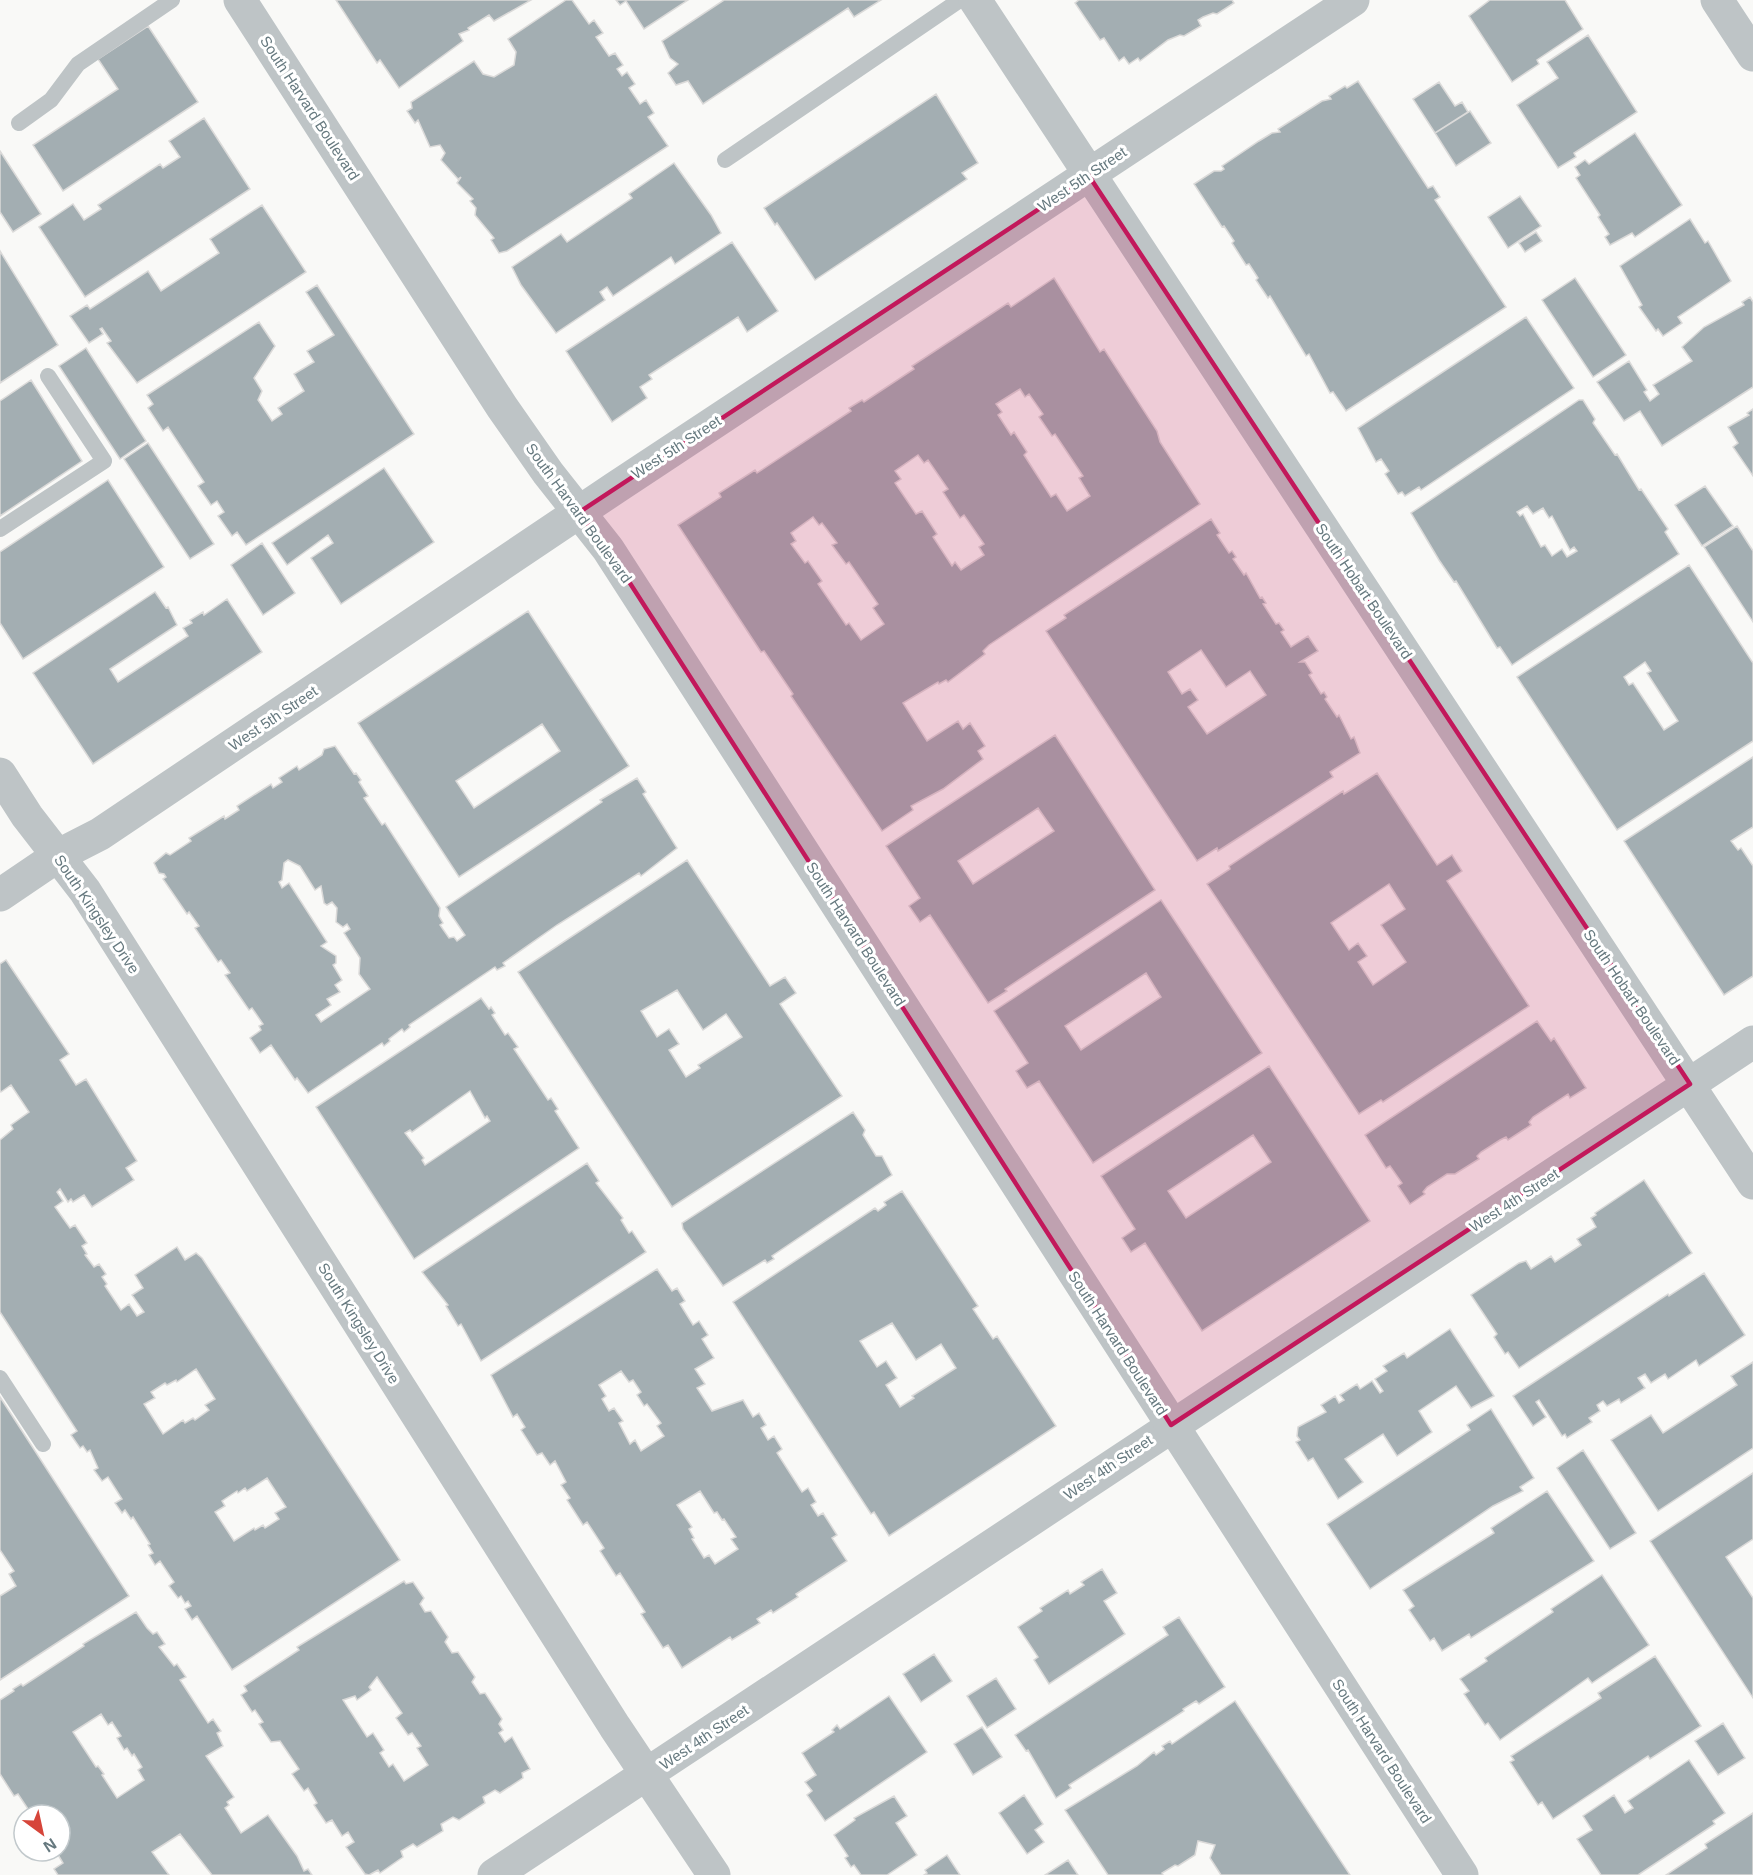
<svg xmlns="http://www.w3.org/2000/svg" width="1753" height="1875" viewBox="0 0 1753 1875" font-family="Helvetica,sans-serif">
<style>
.building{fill:#a3aeb2;stroke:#dbdad9;stroke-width:1.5;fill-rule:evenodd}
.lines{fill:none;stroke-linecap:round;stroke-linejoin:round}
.service{stroke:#bec4c6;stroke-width:16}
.minor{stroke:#bec4c6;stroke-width:33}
.tertiary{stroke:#bec4c6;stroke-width:33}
.marked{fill:#c2185b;fill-opacity:0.2;stroke:#c2185b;stroke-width:4.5;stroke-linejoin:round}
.labels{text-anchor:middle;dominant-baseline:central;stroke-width:6;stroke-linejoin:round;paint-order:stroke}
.street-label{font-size:15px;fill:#66797f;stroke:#fff}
</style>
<rect width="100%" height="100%" fill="#f9f9f7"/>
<!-- building -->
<path class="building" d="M336 0H531L494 21 489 15 468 28 469 30 459 34 463 41 399 88 380 60 377 63Z
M566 0H572L589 24 594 20 603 33 596 37 609 56 615 53 623 65 617 69 622 76 627 72 635 84 629 88 640 104 646 100 654 113 648 117 668 146 507 251 499 253 491 240 494 238 475 215 476 208 470 201 473 199 457 183 461 177 458 179 441 160 445 153 440 145 430 147 418 120 415 123 407 111 412 108 411 102 474 61 483 74 494 77 514 65 516 52 508 39Z
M616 0H688L644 29 626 1 620 5Z
M724 0H881L854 17 848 8 703 104 688 81 676 85 668 73 678 64 670 58 662 41Z
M1079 0H1232L1234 3 1217 14 1213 13 1203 17 1198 20 1201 26 1184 36 1180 35 1168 40 1140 61 1138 58 1129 64 1124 57 1119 61 1104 38 1100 40 1075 3Z
M1490 0H1565L1583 29 1537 60 1539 64 1512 82 1469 16Z
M148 26 198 102 63 191 33 145 118 89 98 59Z
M1588 35 1637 112 1574 153 1576 157 1558 168 1517 105 1558 78 1547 62Z
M1358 81 1428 188 1433 186 1440 197 1435 200 1506 307 1346 411 1333 392 1330 393 1309 354 1306 356 1270 296 1268 298 1256 280 1258 278 1249 264 1246 265 1232 243 1234 241 1224 226 1222 227 1194 184 1214 171H1221L1224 169 1222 166 1259 141 1272 133 1280 132 1278 129 1322 101 1331 99 1329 96 1345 86 1347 88Z
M1439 82 1455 106 1462 102 1468 112 1435 133 1413 99Z
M936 94 978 163 962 173 967 179 815 280 777 223 775 225 764 208Z
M1470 111 1491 143 1456 166 1435 133Z
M204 118 250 189 85 297 39 227 73 204 84 220 101 209 98 205 160 164 163 168 180 157 169 141Z
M1635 133 1682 205 1635 237 1632 233 1610 245 1605 237 1609 234 1598 217 1600 215 1576 178 1580 175 1575 167 1585 160 1589 164Z
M0 151 41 214 13 232 0 212Z
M674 163 711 215 721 233 675 264 671 257 613 296 607 287 600 292 605 300 556 333 521 285 512 267 561 234 567 242 632 198 629 194Z
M1520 196 1541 226 1508 248 1488 217Z
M262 205 306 272 137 383 107 343 111 341 102 328 100 329 103 334 89 343 70 316 87 305 90 309 148 271 161 291 219 253 210 239Z
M1690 219 1705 243 1708 241 1731 281 1678 317 1682 323 1663 336 1658 329 1656 331 1639 307 1642 305 1620 266Z
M1536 232 1542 241 1525 252 1519 243Z
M732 242 778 311 747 332 738 317 649 375 652 379 640 387 647 398 612 422 566 351Z
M0 251 58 345 0 383Z
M1054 278 1100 352 1104 349 1157 431 1160 442 1200 504 989 645 983 651 985 654 948 682 946 680 939 684 938 682 903 703 927 741 958 721 963 729 970 723 985 746 978 751 983 759 943 789 911 806 913 810 882 831 791 696 793 694 789 688 764 651 761 652 678 525 721 497 719 493 755 470 757 473 851 411 849 408 862 400 864 402 914 369 912 366 1008 303 1011 307ZM1020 389 1025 397 1029 394 1043 414 1039 417 1052 436 1055 434 1083 476 1079 478 1090 496 1067 511 1056 494 1051 497 1024 455 1027 452 1014 432 1011 435 998 415 1002 412 996 404ZM918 455 924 463 928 460 948 489 943 492 960 518 964 515 984 544 979 547 984 555 961 570 955 562 952 566 933 537 937 534 922 511 916 514 895 483 901 479 895 471ZM813 517 819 525 822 523 837 543 832 545 846 564 849 562 878 604 873 608 884 624 861 640 849 623 846 625 818 584 822 581 808 561 805 563 791 544 796 541 791 533Z
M1575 278 1626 355 1593 377 1542 300Z
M317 285 414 434 246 545 237 532 232 536 218 516 224 512 217 501 211 505 198 486 204 482 168 427 163 431 148 408 153 404 147 395 259 322 275 346 254 378 262 391 258 400 272 421 282 414 278 408 304 391 294 374 314 362 307 351 334 335 306 292Z
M1750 297 1753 302V387L1662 446 1640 411 1624 421 1597 382 1629 361 1647 390 1644 392 1650 401 1659 394 1653 385 1692 361 1682 347 1704 327 1744 305 1742 302Z
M1526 317 1574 388 1421 490 1419 487 1405 496 1402 492 1398 494 1385 474 1389 471 1381 459 1376 462 1358 428Z
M86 348 146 441 120 459 59 366Z
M31 380 82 461 0 516V401Z
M1579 400H1583L1595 419 1593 423 1615 455 1617 454 1639 490 1641 489 1668 529 1665 532 1679 554 1512 665 1500 647 1497 648 1456 581 1454 582 1439 560 1411 513ZM1527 506 1533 514 1543 508 1549 518 1552 516 1570 550 1574 547 1577 551 1567 557 1562 549 1552 556 1545 545 1541 547 1523 514 1520 516 1517 512Z
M1753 409V476L1733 447 1738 443 1728 427 1749 415 1747 413Z
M148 443 214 544 190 559 124 459Z
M384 468 434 542 341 604 311 558 333 543 328 535 287 565 272 543Z
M108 480 164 567 23 659 0 623V552Z
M1705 486 1733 526 1702 546 1675 505Z
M1211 519 1220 533 1217 535 1229 553 1232 551 1236 557 1233 559 1244 575 1246 573 1260 598 1262 597 1266 603 1263 604 1276 624 1279 623 1284 630 1281 632 1291 647 1308 636 1318 651 1300 662H1305L1312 673 1309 675 1321 694 1324 692 1327 697 1325 699 1337 717 1339 715 1351 739 1354 737 1360 753 1330 772 1333 777 1218 851 1217 848 1197 861 1046 631 1066 618 1064 615ZM1201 650 1226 687 1250 671 1266 695 1207 734 1188 707 1198 700 1190 689 1182 694 1168 672Z
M1737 526 1753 551V622L1704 547Z
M262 543 295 593 263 615 231 565Z
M1689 565 1753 663V741L1617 830 1517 677ZM1645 662 1651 671 1647 673 1678 721 1664 730 1633 683 1629 685 1624 677Z
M155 592 166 608 168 607 177 625 110 669 118 682 188 636 183 628 192 623 190 620 203 612 204 615 227 599 262 652 93 764 33 673Z
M528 611 629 766 459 877 358 723ZM542 724 560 751 474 808 456 781Z
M1055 735 1155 890 1005 989 1007 991 988 1003 930 915 920 922 909 906 920 898 886 846ZM1038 808 1054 831 973 884 958 861Z
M335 746 354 774 356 773 361 780 359 782 368 796 364 798 382 825 385 823 440 908 439 916 443 923 440 925 449 938 454 937 457 941 465 935 446 907 602 802 600 800 637 778 646 792 643 794 677 848 641 876 639 873 557 925 503 963 505 966 497 970 495 967 409 1025 410 1027 404 1032 402 1029 389 1039 390 1041 384 1046 382 1043 308 1093 297 1078 295 1080 271 1045 260 1053 250 1038 261 1030 259 1026 263 1024 252 1008 249 1010 225 975 230 973 221 960 218 962 195 928 199 926 189 912 187 914 163 879 166 877 164 874 159 873 154 863 166 853 170 855 191 841 189 838 224 816 225 819 239 810 237 806 271 784 273 788 282 782 279 778 297 766 299 770 322 755 324 749ZM288 860 300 866 315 890 321 886 324 903 327 905 332 902 337 908 336 922 343 927 347 924 350 929 344 933 360 958 359 974 370 989 321 1022 316 1015 331 1005 327 999 340 992 335 985 342 980 333 965 336 963V956L321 946 327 942 289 883 282 888 279 882 282 880 284 863Z
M1753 757V827L1731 841 1738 850 1741 848 1753 866V976L1724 995 1624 841Z
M1377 773 1437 865 1452 855 1462 871 1447 881 1529 1006 1383 1102 1381 1100 1359 1114 1207 884 1230 869 1229 866 1343 791 1344 794ZM1389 884 1405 909 1381 925 1406 962 1373 985 1358 962 1367 956 1358 943 1349 950 1331 923Z
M687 860 770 986 785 977 796 993 780 1004 842 1096 672 1207 518 972ZM677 990 703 1030 726 1014 742 1037 698 1065 700 1068 686 1077 669 1050 679 1044 669 1029 657 1037 641 1011Z
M1161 900 1262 1053 1093 1163 1039 1081 1027 1088 1016 1071 1028 1063 994 1011ZM1146 973 1161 997 1081 1050 1065 1026Z
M6 960 69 1054 60 1060 76 1085 86 1079 137 1161 126 1168 134 1180 92 1207 84 1195 73 1202 71 1199 68 1202 60 1189 57 1192 63 1201 55 1207 70 1228 75 1225 87 1243 82 1246 87 1254 85 1255 94 1267 99 1264 106 1274 102 1277 107 1284 105 1286 121 1310 129 1304 137 1316 144 1312 132 1295 143 1288 135 1275 177 1247 185 1260 196 1253 202 1258 400 1560 232 1670 197 1616 192 1620 185 1609 191 1606 188 1601 185 1603 181 1596 178 1598 169 1586 174 1582 160 1561 155 1565 149 1555 153 1553 148 1545 150 1544 133 1517 131 1519 125 1510 122 1513 115 1503 122 1499 108 1477 102 1481 94 1470 98 1468 90 1450 87 1452 83 1446 80 1448 71 1435 77 1431 0 1312V1140L13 1129 11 1125 29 1112 11 1085 1 1092 0 1090V964ZM196 1369 215 1399 205 1405 209 1410 195 1420 193 1418 185 1423 183 1420 163 1434 144 1404 155 1398 151 1392 165 1383 167 1385 176 1380 177 1382ZM267 1478 286 1507 275 1513 279 1519 265 1528 263 1525 255 1530 254 1528 234 1541 215 1512 225 1506 222 1501 237 1491 238 1493 245 1488 247 1491Z
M481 998 489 1009 491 1007 495 1013 492 1015 505 1035 508 1033 518 1047 514 1049 548 1100 551 1098 558 1109 555 1111 579 1148 414 1259 316 1107ZM470 1091 485 1118 487 1116 490 1121 425 1165 422 1160 424 1158 405 1133 410 1130 412 1132Z
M1537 1021 1551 1041 1554 1038 1586 1088 1570 1098 1568 1094 1533 1117 1529 1122 1531 1125 1508 1140 1506 1137 1500 1140 1481 1152 1477 1156 1479 1159 1455 1174H1447L1427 1187 1423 1192 1425 1194 1410 1204 1398 1186 1402 1183 1390 1166 1386 1168 1365 1135Z
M1269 1066 1370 1221 1202 1331 1145 1243 1131 1252 1122 1238 1135 1229 1101 1176ZM1253 1135 1271 1162 1186 1218 1168 1191Z
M853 1112 865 1130 863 1135 876 1156H882L892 1175 772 1256 774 1259 767 1263 765 1260 723 1286 683 1229 682 1223Z
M587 1163 599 1181 596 1183 623 1218 621 1220 629 1233 632 1231 646 1252 481 1361 461 1324 458 1326 446 1306 448 1305 422 1272Z
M1644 1180 1692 1253 1519 1368 1508 1352 1505 1354 1494 1337 1497 1334 1471 1295 1519 1263 1526 1261 1531 1269 1551 1256 1555 1262 1581 1245 1577 1239 1596 1227 1591 1218 1596 1215 1595 1213Z
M902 1191 978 1306 973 1309 993 1339 997 1336 1056 1426 889 1536 874 1512 871 1514 733 1302 875 1208 878 1211 886 1205 884 1202ZM892 1323 916 1360 941 1344 956 1368 912 1396 914 1398 900 1407 886 1385 897 1378 886 1361 877 1367 860 1341Z
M657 1269 672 1291 677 1288 685 1301 680 1304 693 1325 699 1321 708 1335 702 1339 714 1358 695 1369 705 1384 697 1388 712 1411 743 1400 753 1417 759 1413 766 1425 761 1428 768 1440 774 1436 782 1449 777 1453 802 1492 808 1488 816 1502 811 1505 818 1516 823 1513 837 1535 832 1538 847 1561 796 1594 798 1597 773 1613 771 1610 757 1619 760 1623 732 1640 730 1637 682 1668 668 1645 663 1648 641 1614 645 1612 620 1573 616 1576 600 1551 604 1548 587 1522 583 1525 567 1500 570 1498 561 1485 566 1482 555 1461 550 1465 542 1453 537 1455 521 1430 525 1427 517 1414 513 1417 491 1375ZM621 1371 629 1382 633 1380 641 1392 637 1395 644 1406 647 1404 661 1423 657 1426 664 1436 641 1451 635 1440 630 1444 619 1423 623 1421 614 1408 609 1411 602 1399 606 1396 599 1385ZM700 1491 714 1513 717 1512 722 1520 724 1519 736 1537 731 1539 738 1549 715 1564 709 1555 704 1558 692 1539 694 1538 689 1529 692 1527 677 1505Z
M1704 1273 1745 1335 1699 1366 1696 1360 1668 1379 1665 1374 1651 1383 1645 1374 1638 1378 1645 1388 1621 1403 1619 1399 1607 1406 1603 1401 1597 1405 1600 1411 1589 1418 1592 1422 1567 1438 1565 1434 1562 1436 1539 1400 1536 1402 1546 1417 1533 1426 1513 1396 1668 1294 1669 1296Z
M1450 1329 1494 1396 1471 1408 1456 1386 1419 1411 1432 1432 1397 1456 1383 1434 1345 1459 1363 1482 1338 1499 1313 1458 1308 1461 1296 1442 1300 1440 1297 1436 1298 1427 1326 1412 1321 1405 1335 1396 1339 1403 1344 1400 1340 1395 1357 1384 1360 1389 1372 1381 1380 1393 1383 1391 1375 1379 1387 1371 1383 1366 1404 1353 1407 1358Z
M1753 1362V1448L1658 1511 1611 1440 1651 1415 1663 1433 1737 1385 1731 1376Z
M0 1397 129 1596 0 1680V1596L16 1586 9 1574 14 1571 0 1550Z
M1491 1409 1534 1478 1520 1487 1523 1491 1493 1506 1370 1589 1327 1524 1470 1430 1467 1425Z
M1583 1450 1636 1533 1610 1549 1557 1468Z
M1753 1473V1539L1726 1557 1753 1598V1698L1650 1541Z
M1547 1491 1594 1561 1471 1638 1469 1634 1442 1651 1434 1638 1430 1641 1409 1610 1414 1606 1403 1590 1494 1533 1491 1528Z
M1102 1569 1117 1593 1104 1601 1125 1634 1049 1684 1034 1660 1038 1657 1018 1627 1042 1611 1040 1608 1068 1590 1070 1594 1084 1585 1081 1582Z
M1602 1575 1649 1645 1592 1683 1588 1678 1500 1740 1488 1723 1485 1725 1464 1694 1469 1691 1460 1679 1487 1661 1485 1658 1553 1612 1551 1609Z
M404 1581 406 1584 413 1582 424 1598 420 1604 425 1612 431 1611 448 1637 445 1642 452 1653 458 1652 475 1677 472 1682 480 1694 485 1693 502 1719 499 1724 503 1730 499 1733 505 1742 512 1737 530 1769 522 1773 523 1778 500 1793 495 1790 483 1797 485 1803 459 1820 453 1817 441 1824 443 1831 417 1847 413 1844 401 1851 403 1857 380 1873 378 1870 369 1875 365 1874 346 1847 354 1842 348 1832 342 1836 332 1820 326 1823 314 1805 317 1803 308 1788 304 1791 292 1774 299 1769 280 1741 271 1742 259 1724 263 1722 255 1710 252 1712 241 1695 247 1691 244 1686 299 1650 297 1647ZM377 1677 402 1713 396 1718 408 1735 412 1733 421 1746 417 1748 428 1765 404 1781 393 1764 389 1767 380 1753 384 1750 373 1733 367 1737 343 1700 355 1696 357 1700 371 1690 369 1687Z
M136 1612 147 1628 153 1634 157 1632 165 1644 159 1647 174 1666 177 1664 186 1677 180 1680 208 1723 213 1719 221 1731 217 1733 223 1746 206 1756 234 1797 227 1802 229 1805 225 1808 241 1833 268 1815 297 1856 304 1871 308 1869 312 1875H212L180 1834 152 1852 169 1875H58L54 1869 63 1863 57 1853 54 1856 51 1851H60V1815H32L18 1794 14 1796 0 1774V1700L14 1691 13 1689 21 1684 23 1686 84 1646 83 1644ZM101 1714 108 1725 112 1722 121 1736 117 1738 124 1750 127 1748 132 1756 134 1754 142 1767 138 1770 144 1780 117 1798 102 1775 104 1774 98 1766 96 1767 73 1732Z
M1179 1617 1225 1687 1199 1704 1196 1701 1183 1709 1184 1711 1069 1785 1071 1788 1056 1798 1028 1750 1026 1751 1015 1735 1168 1635 1163 1627Z
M934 1654 952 1681 921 1702 903 1674Z
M1655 1656 1701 1726 1650 1759 1648 1756 1553 1819 1542 1802 1538 1805 1510 1762 1514 1760 1511 1756 1601 1698 1598 1693Z
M996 1678 1016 1709 987 1728 967 1696Z
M889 1696 927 1752 825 1821 807 1795 812 1791 805 1782 816 1775 802 1753 834 1732 832 1730 837 1725 840 1729Z
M1235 1701 1350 1875H1221L1210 1858 1215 1845 1198 1841 1195 1855 1178 1866 1175 1865 1162 1873 1163 1875H1108L1065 1810 1137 1766 1154 1752 1156 1755 1164 1749 1162 1746 1170 1741 1172 1744Z
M1723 1723 1745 1758 1718 1775 1695 1741Z
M982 1727 1002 1757 973 1775 954 1744Z
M1689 1760 1725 1813 1713 1821 1715 1824 1638 1875H1601L1577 1839 1592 1830 1583 1816 1614 1795 1625 1813 1633 1808 1628 1801Z
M1024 1795 1043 1824 1035 1830 1044 1842 1027 1854 999 1813Z
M894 1796 907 1816 896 1823 917 1855 887 1875H861L854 1865 851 1867 845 1858 848 1856 834 1835 855 1820 854 1818Z
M1753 1813V1875H1666L1707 1848 1705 1844Z
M947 1855 960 1875H924L927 1873 925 1870Z
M1068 1860 1078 1875H1045Z"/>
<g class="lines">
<!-- service -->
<path class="service" d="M19 123 51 100 78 64 172 0
M725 160 960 0
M0 529 104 461 48 376
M0 1378 43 1444"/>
<!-- minor -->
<path class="minor" d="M975 0 1753 1183
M1717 0 1753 55
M0 774 27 816 85 891 615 1727 714 1875
M0 895 59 855 100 834 615 488 1353 0
M494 1875 1753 1042"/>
<!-- tertiary -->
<path class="tertiary" d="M240 0 502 407 548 473 608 549 1462 1875"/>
</g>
<!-- marked area -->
<path class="marked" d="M1089 176 1690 1084 1171 1425 608 549 578 513Z"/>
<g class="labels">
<!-- street labels -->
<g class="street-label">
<text transform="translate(310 108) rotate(57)">South Harvard Boulevard</text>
<text transform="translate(1082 179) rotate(-34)">West 5th Street</text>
<text transform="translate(676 447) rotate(-33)">West 5th Street</text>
<text transform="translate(579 513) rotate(54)">South Harvard Boulevard</text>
<text transform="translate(1364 591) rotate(56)">South Hobart Boulevard</text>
<text transform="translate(273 718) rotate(-34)">West 5th Street</text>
<text transform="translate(97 914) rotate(56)">South Kingsley Drive</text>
<text transform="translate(856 934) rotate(57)">South Harvard Boulevard</text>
<text transform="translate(1632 997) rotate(56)">South Hobart Boulevard</text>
<text transform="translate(1514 1200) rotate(-33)">West 4th Street</text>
<text transform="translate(359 1323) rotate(58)">South Kingsley Drive</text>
<text transform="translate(1118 1343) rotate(57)">South Harvard Boulevard</text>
<text transform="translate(1108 1467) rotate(-34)">West 4th Street</text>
<text transform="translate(704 1737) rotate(-34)">West 4th Street</text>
<text transform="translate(1382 1751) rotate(57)">South Harvard Boulevard</text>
</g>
</g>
<!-- north arrow -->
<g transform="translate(42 1833) rotate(147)"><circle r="28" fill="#ffffff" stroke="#c2c9cc" stroke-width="1.5"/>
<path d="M0-4.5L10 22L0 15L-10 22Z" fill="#d6453a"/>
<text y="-9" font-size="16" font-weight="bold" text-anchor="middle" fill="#66797f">N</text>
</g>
</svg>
